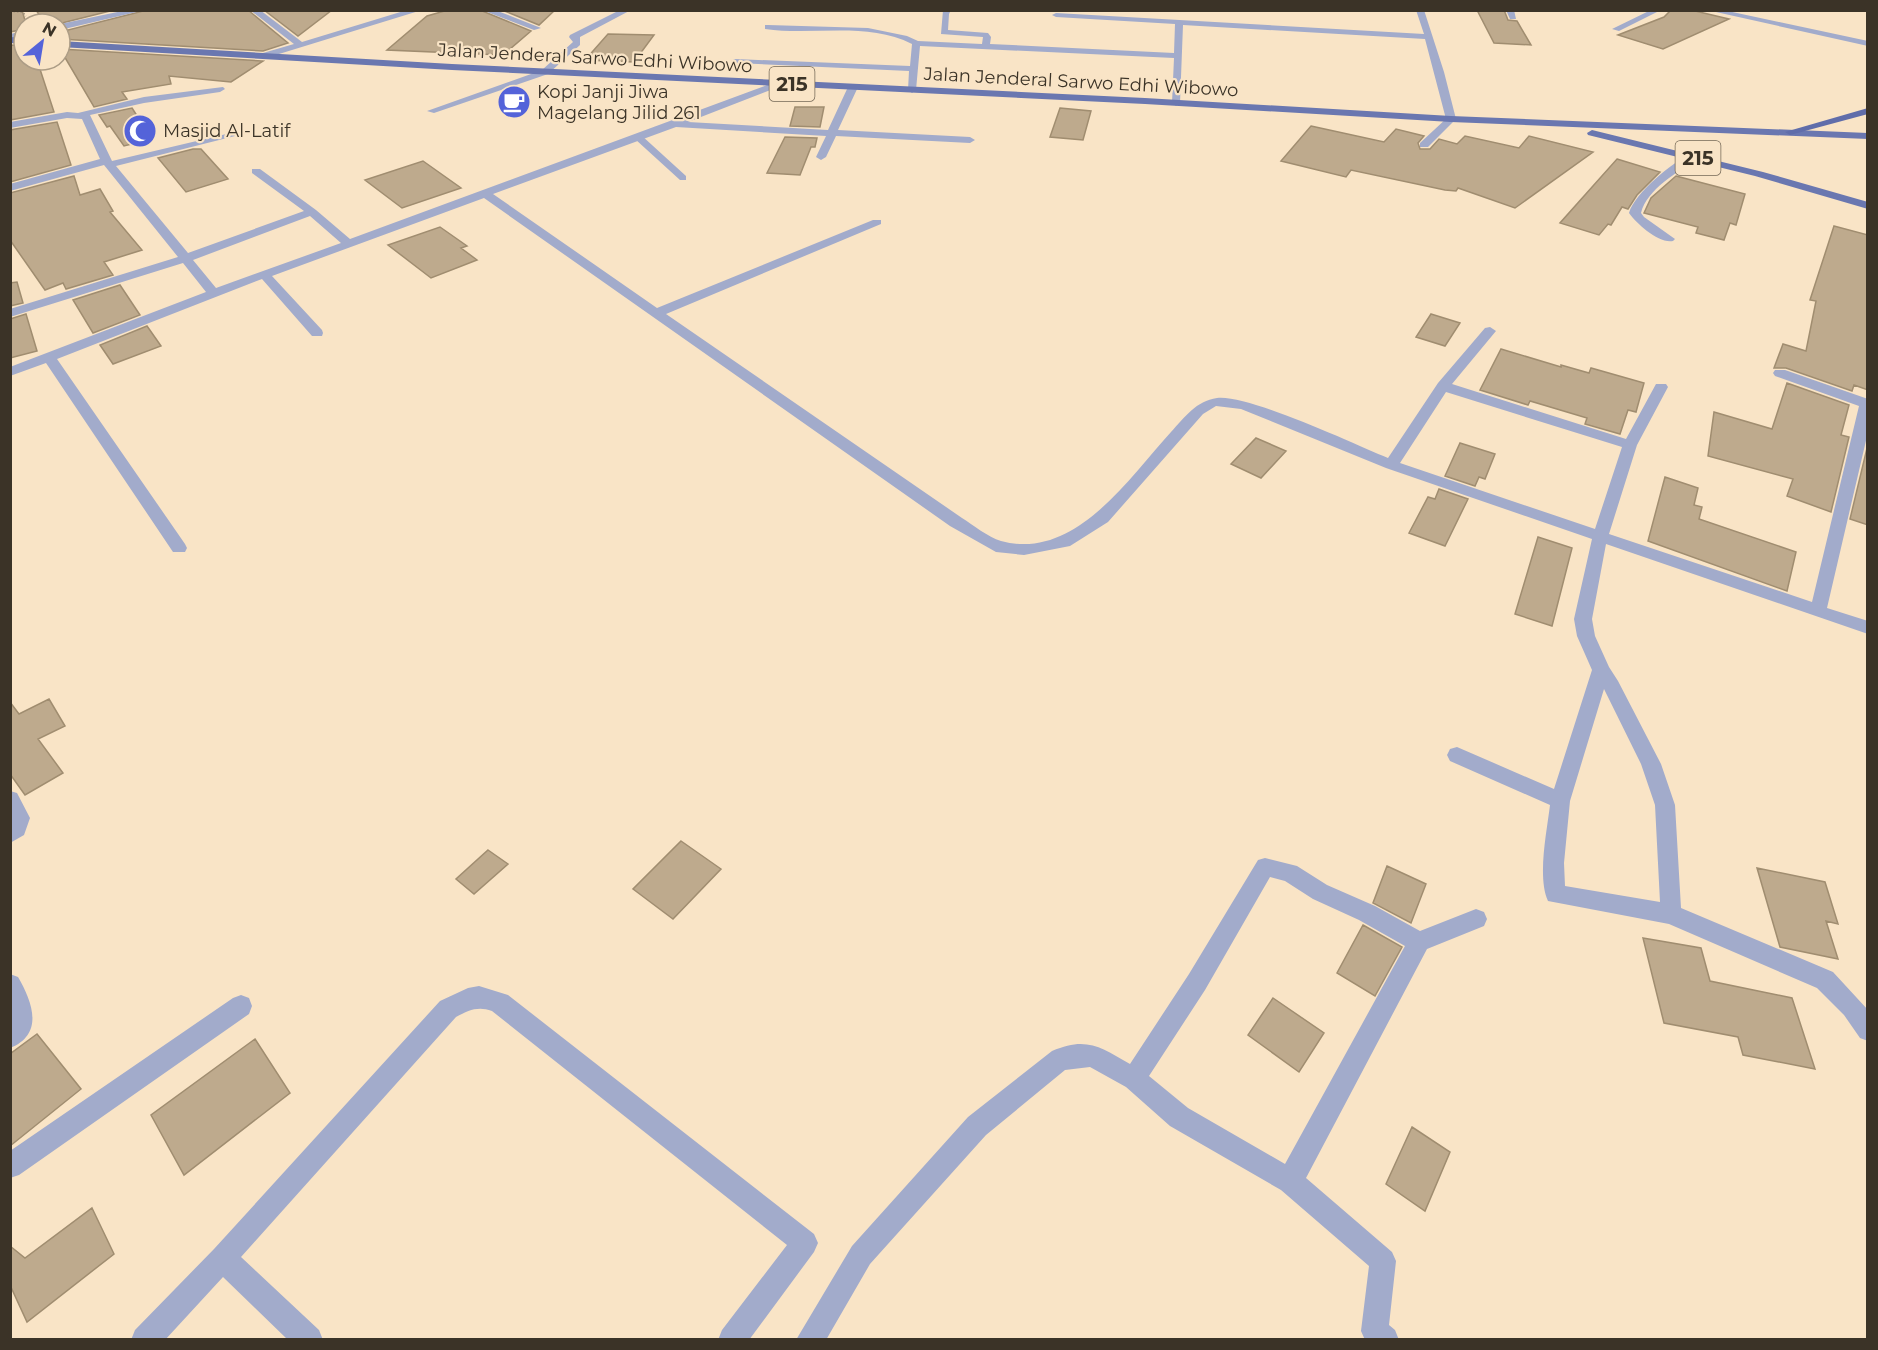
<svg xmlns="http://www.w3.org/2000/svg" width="1878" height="1350" viewBox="0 0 1878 1350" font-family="Montserrat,sans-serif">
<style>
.building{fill:#beaa8d;stroke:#a08d70;stroke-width:1.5}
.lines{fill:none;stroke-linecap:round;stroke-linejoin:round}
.path{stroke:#9d8e79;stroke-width:2;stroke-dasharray:1.5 2;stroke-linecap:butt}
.service{fill:#a2abcb;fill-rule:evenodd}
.minor{fill:#a2abcb;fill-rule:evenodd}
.primary{fill:#6a77b0;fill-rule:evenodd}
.trunk{fill:#606daa;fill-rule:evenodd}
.labels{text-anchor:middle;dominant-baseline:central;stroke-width:4.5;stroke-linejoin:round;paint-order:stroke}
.far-street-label{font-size:18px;fill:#3b3327;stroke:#f9e4c6}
.far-poi-label{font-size:18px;fill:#3b3327;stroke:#f9e4c6;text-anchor:start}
.shield{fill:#f9e4c6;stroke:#746857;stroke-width:1.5}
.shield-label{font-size:20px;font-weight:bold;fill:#3b3327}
</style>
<rect width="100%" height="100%" fill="#f9e4c6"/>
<!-- building -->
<path class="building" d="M10 10H22L26 24 24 29 10 32Z
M36 10H114L58 24H45Z
M147 10H248L288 43 263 51 60 39V32Z
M264 10H332L298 36Z
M448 10H480L531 31 503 55 387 50 427 16Z
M502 10H555L539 25Z
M1477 10H1504L1508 20 1517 21 1531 45 1494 43Z
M1671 10H1691L1729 19 1663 49 1618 35 1664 17Z
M608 34 654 35 634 62 585 60Z
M10 45 24 46V60H37L54 112 10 120Z
M60 49 263 61 231 82 169 76 171 84 122 92 127 99 94 107Z
M795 107H824L820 127 790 126Z
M132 108 152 139 124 146 110 126 107 127 99 115Z
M1060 108 1091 111 1083 140 1050 137Z
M57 122 71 165 10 182V130Z
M1311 126 1384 142 1396 129 1424 136 1418 143 1420 149H1430L1439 139 1457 144 1465 136 1519 148 1529 136 1593 152 1515 208 1458 188 1456 191 1445 190 1351 170 1346 177 1281 161Z
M785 137 817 138 815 147H811L800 175 767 173Z
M193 149H201L228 179 186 192 158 158Z
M1617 159 1660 172 1637 195 1628 209 1622 207 1611 225 1608 224 1599 235 1560 223Z
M423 161 461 188 402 208 365 180Z
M74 176 80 195 100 189 113 211 110 212 142 250 104 262 113 275 66 289 63 283 45 290 10 240V193Z
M1676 176 1745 194 1736 225 1730 223 1724 240 1696 233 1698 227 1644 213 1651 198Z
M1834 226 1868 235V390L1854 385 1852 391 1786 368H1774L1783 344 1806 351 1816 301 1810 300Z
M440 227 467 246 461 248 477 260 431 278 388 245Z
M17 282 23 303 10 306V283Z
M120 285 140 315 93 333 73 300Z
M26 314 37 351 10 358V319Z
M1431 314 1460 323 1445 346 1416 337Z
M147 326 161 346 113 364 100 345Z
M1501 349 1561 367V365L1589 373 1591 368 1644 383 1636 412 1628 410 1620 434 1585 424 1587 418 1530 401 1528 405 1480 390Z
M1787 383 1849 405 1841 435 1849 437 1831 512 1787 496 1793 479 1708 456 1714 412 1772 429Z
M1256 438 1286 451 1261 478 1231 464Z
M1460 443 1495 454 1485 479 1479 477 1475 486 1445 476Z
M1868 444V525L1850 519Z
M1665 477 1698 488 1694 505 1702 507 1699 519 1796 552 1787 591 1648 541Z
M1439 489 1468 499 1445 546 1409 533 1428 497 1435 499Z
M1538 537 1572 548 1552 626 1515 614Z
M49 699 65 726 38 739 63 773 25 795 10 774V702L19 714Z
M681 841 721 869 673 919 633 889Z
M488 850 508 864 474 894 456 879Z
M1387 866 1426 884 1411 923 1373 903Z
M1757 868 1825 882 1838 924 1826 921 1838 959 1780 947Z
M1363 925 1402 947 1375 996 1337 973Z
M1643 938 1701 948 1710 981 1792 998 1815 1069 1743 1055 1738 1037 1664 1023Z
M1273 998 1324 1033 1299 1072 1248 1035Z
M37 1034 81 1089 10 1146V1054Z
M255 1039 290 1093 184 1175 151 1115Z
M1412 1127 1450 1152 1425 1211 1386 1184Z
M92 1208 114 1254 27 1322 10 1285V1246L25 1258Z"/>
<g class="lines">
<!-- path -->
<path class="path" d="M10 11 22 12 26 16"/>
<!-- service -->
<path class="service" d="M943 10H951L949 14 948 30 988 33 991 37 990 44 1174 53 1175 24 1056 17 1052 15 1056 13 1424 34 1416 10H1424L1444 72 1456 119 1451 122 1446 119 1425 39 1183 25 1180 103 1176 106 1172 103 1174 58 920 46 916 90 912 93 908 90 909 71 735 63 731 61 735 59 910 66 912 44C867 21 813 36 765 29V25H768L868 28 907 36 918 41 982 44 983 37 941 34Z
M1506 10H1514L1516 19H1510Z
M1651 10H1661L1619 31 1612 29Z
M1707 10H1723L1868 41V46Z
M545 69 548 70V74L434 113 427 111Z
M635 135H641L686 176V180H680L635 139Z"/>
<!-- minor -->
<path class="minor" d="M127 10H145L60 30V24Z
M250 10H260L302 42 407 10H422L266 58 262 55 263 53 294 44Z
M482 10H495L541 28 534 30Z
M620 10H631L580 37V45L548 74H542V70L573 42 569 37 570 35Z
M24 31V37L10 39V34Z
M778 81 781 82V86L688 122 828 130 848 87 853 84 858 87 838 130 970 137 975 140 970 143 836 136 826 157 821 160 816 157 826 136 676 127 493 194 657 308 873 220H881V224L666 314 962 518C973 525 988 537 1001 541 1075 561 1128 479 1171 432 1185 417 1196 401 1217 398 1248 394 1354 444 1388 458L1438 383 1485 328 1490 327 1496 331 1452 384 1626 439 1656 384H1666L1668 387 1637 445 1609 534 1812 602 1859 406 1775 376 1773 373 1775 370H1785L1868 399V432L1827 608 1868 621V634L1606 544 1592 619 1595 636 1609 667 1618 681 1661 764 1675 805 1681 908 1833 972 1868 1010V1041L1860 1038 1844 1015 1817 988 1669 924 1548 901C1537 877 1547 831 1550 805L1450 761 1447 755 1450 749 1457 747 1554 789 1592 670 1577 636 1574 619 1592 539 1386 468 1241 409 1216 406 1203 414 1108 522 1070 546 1024 555 996 552 950 526 484 198 272 276 322 330 323 333 322 336H312L262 279 57 359 185 544 187 548 185 552H173L46 363 10 376V367L206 292 183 263 10 317V309L178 257 104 165 10 191V184L100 159 82 119 67 118 10 128V122L67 112 78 113 144 97 223 87 225 89 220 92 144 103 90 115 112 161 239 131V135L116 166 188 253 304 211 252 173V169H260L316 210 350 239ZM310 216 341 243 216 288 193 260ZM1446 392 1622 447 1595 529 1400 463ZM1604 689 1641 764 1655 805 1660 902 1565 886 1564 863 1570 801Z
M1448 117 1456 119 1428 147H1420V143Z
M1692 154 1696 155V159C1677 173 1647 189 1641 213L1644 217 1675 239 1673 241C1659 244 1637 224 1629 213 1635 193 1673 161 1692 154Z
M10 791 17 793 30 818 24 835 10 843Z
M1265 858 1297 866 1327 885 1375 906 1420 931 1476 909 1484 912 1487 919 1484 926 1427 949 1306 1178 1392 1252 1396 1261 1389 1325 1395 1330 1399 1340H1365L1361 1331 1369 1266 1281 1190 1170 1126 1126 1087 1090 1067 1065 1070 986 1135 870 1264 826 1340H796L852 1246 968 1117 1052 1051C1086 1036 1101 1047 1130 1064L1189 974 1258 860ZM1270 877 1285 881 1313 899 1359 920 1405 946 1285 1164 1188 1108 1149 1076 1205 990Z
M10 974 18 977C32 1001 45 1034 10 1048Z
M479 986 508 995 814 1234 818 1243 814 1252 749 1340H718L722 1330 787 1245 492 1011C478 1006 469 1010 456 1017L241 1257 319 1330 323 1340H288L223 1277 165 1340H131L135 1330 214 1249 440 1001 468 988Z
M241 995 249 998 252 1006 249 1014 19 1175 10 1178V1151L233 998Z"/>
<!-- primary -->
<path class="primary" d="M10 37 24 38V44L10 43Z
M60 41 452 64 1145 98 1451 116 1868 133V139L1451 122 1145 104 452 70 60 47Z
M1592 130 1763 172 1868 202V209L1755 176 1588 135 1587 133Z"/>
<!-- trunk -->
<path class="trunk" d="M1868 108V114L1790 135 1785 132Z"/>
</g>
<!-- icons -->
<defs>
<g id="cafe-disc" transform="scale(1.725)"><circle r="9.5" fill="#5463d9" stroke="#f9e4c6"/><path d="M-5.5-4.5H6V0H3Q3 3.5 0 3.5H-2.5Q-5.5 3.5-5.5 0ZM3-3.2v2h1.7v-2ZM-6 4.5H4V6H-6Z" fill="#fff"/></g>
<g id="mosque-disc" transform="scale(1.725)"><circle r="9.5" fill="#5463d9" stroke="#f9e4c6"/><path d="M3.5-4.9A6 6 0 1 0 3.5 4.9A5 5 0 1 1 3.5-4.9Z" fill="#fff"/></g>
</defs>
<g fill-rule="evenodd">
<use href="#cafe-disc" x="514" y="102"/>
<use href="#mosque-disc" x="140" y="131"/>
</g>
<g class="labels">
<!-- far-street labels -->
<g class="far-street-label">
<text transform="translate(595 58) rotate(3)">Jalan Jenderal Sarwo Edhi Wibowo</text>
<text transform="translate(1081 82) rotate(3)">Jalan Jenderal Sarwo Edhi Wibowo</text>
</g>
<!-- far-poi labels -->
<g class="far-poi-label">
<text x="537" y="92">Kopi Janji Jiwa<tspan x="537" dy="21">Magelang Jilid 261</tspan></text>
<text x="163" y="131">Masjid Al-Latif</text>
</g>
<!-- shield labels -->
<g class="shield">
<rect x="769.5" y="67" width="45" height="34" rx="4.5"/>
<rect x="1675.5" y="141" width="45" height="34" rx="4.5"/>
</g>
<g class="shield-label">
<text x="792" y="84">215</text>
<text x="1698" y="158">215</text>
</g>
</g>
<!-- border -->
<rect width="1878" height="1350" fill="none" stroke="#3b3327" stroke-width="24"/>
<!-- north arrow -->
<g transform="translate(42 42) rotate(30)"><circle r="28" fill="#f9e4c6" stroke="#ad9d86" stroke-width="1.5"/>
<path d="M0-4.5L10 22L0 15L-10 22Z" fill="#5463d9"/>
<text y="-9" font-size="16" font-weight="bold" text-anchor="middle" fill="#3b3327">N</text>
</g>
</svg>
